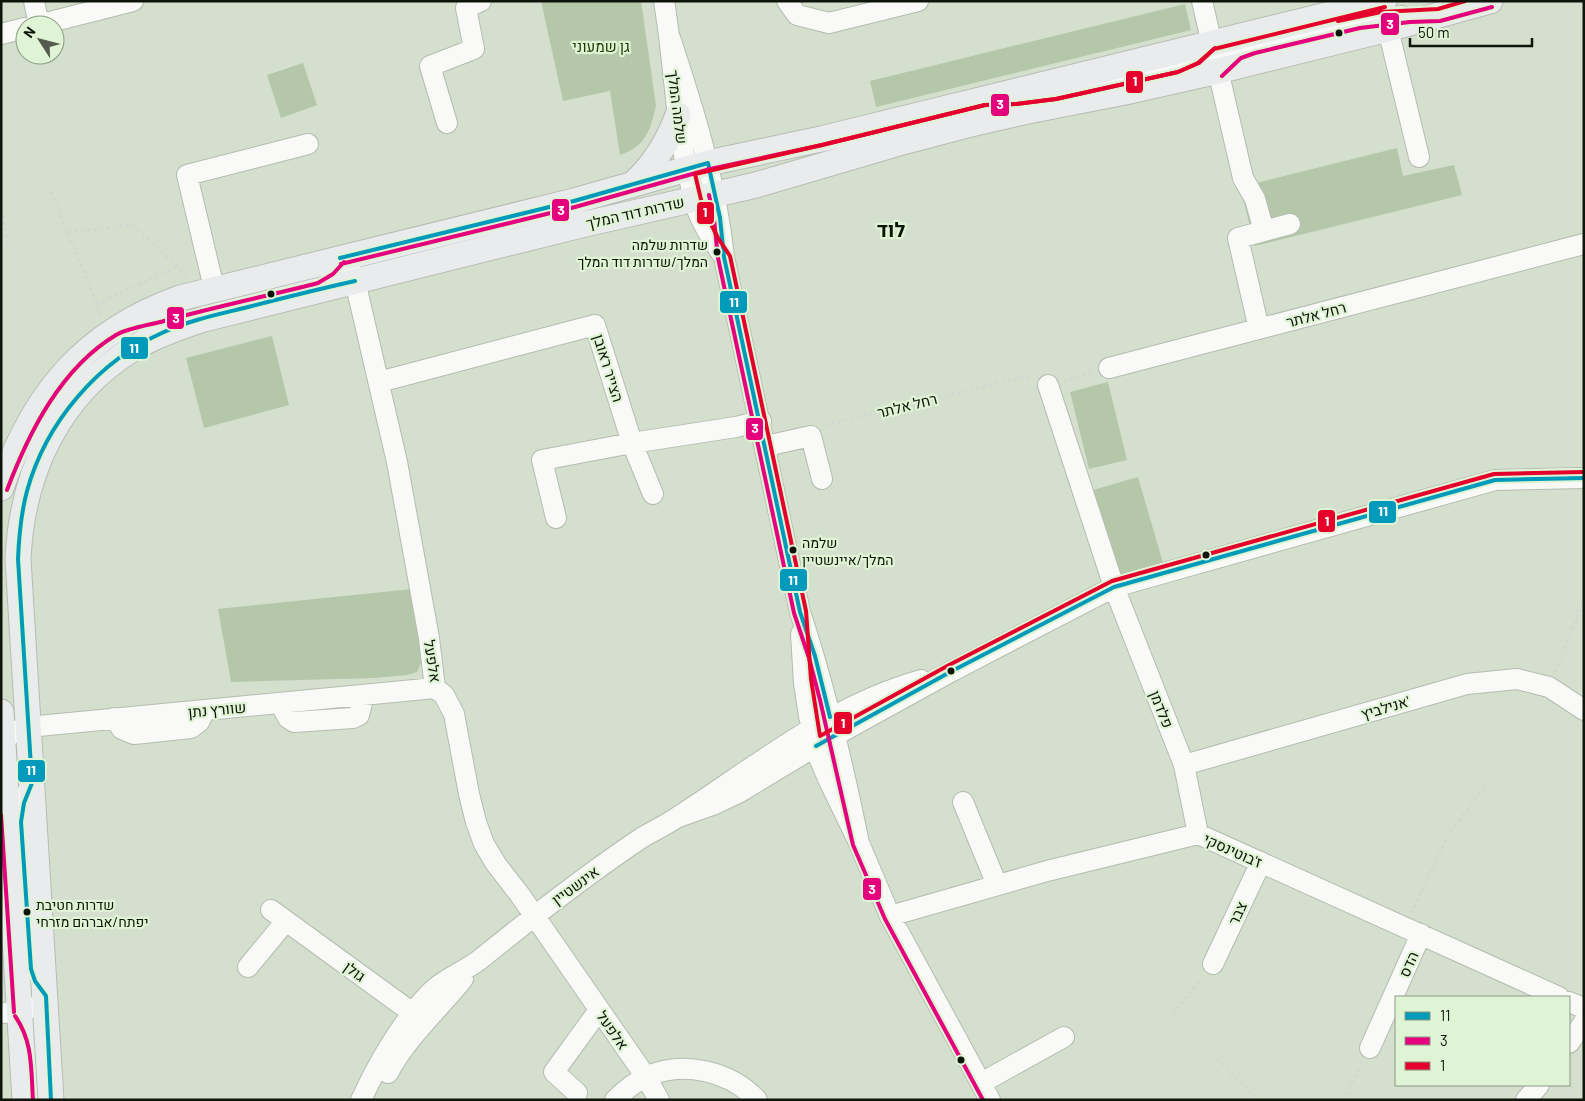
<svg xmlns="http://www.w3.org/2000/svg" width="1585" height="1101" viewBox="0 0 1585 1101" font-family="Barlow,Heebo,sans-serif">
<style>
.green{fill:#b4c8a9}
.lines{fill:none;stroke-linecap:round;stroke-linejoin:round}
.minor-casing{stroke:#b4bcaf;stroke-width:22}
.major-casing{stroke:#b7bcb3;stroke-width:27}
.path{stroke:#d3d6d1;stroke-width:3;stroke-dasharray:2.5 4;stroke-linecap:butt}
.minor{stroke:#f9faf8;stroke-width:20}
.major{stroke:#eaebed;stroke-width:25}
.bus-1-casing{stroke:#dff3d5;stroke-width:8}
.bus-2-casing{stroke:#dff3d5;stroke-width:8}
.bus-3-casing{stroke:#dff3d5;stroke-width:8}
.bus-1{stroke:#019aba;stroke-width:4}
.bus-2{stroke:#e5007d;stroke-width:4}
.bus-3{stroke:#e4002b;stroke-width:4}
.bus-dot{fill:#0e140a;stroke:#dff3d5;stroke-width:2}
.labels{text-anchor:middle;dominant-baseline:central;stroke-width:4.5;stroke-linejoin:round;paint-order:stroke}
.bus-label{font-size:14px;fill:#0e140a;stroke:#dff3d5;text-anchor:start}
.park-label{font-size:15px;fill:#1c3b03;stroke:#dff3d5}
.street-label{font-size:15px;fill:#0e140a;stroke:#dff3d5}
.district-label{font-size:20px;font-weight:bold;fill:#0e140a;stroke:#dff3d5}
.line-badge{stroke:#dff3d5;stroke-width:2}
.badge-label{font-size:14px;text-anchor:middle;font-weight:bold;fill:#fff}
</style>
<rect width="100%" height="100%" fill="#d4dfce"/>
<!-- green -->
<path class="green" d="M541 1H641L656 106C650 131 646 146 620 155L610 91 563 101Z
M1185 4 1191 30 876 107 870 81Z
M303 63 317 105 281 118 267 75Z
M1397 148 1403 176 1454 165 1462 195 1255 246 1240 187Z
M272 336 289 405 204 428 186 358Z
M1108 382 1127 460 1089 469 1070 392Z
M1138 477 1163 563 1117 576 1093 490Z
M412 589 422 651V661L417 672 407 675 374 678 231 682 218 609Z"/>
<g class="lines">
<!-- minor casing -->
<g class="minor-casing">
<path id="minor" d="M34 1 39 25
M664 1C674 60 675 120 689 178 692 189 693 201 698 212 704 227 713 241 722 254
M787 1 797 15 829 23 918 1
M1202 1 1243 178 1255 199 1264 231
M38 25 133 1
M1388 29 1419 157
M1 34 25 28
M670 38C694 110 716 181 724 257L800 612C825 687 843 765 859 843
M1218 71 1238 53 1253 47 1359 22 1402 16
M1096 84 1182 64 1195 58 1210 45
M447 123 430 66 474 49 466 8 481 1
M350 268 355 281 397 462 429 638 435 688 444 695 454 714 469 794 476 822 484 844 496 864 520 895 646 1077 659 1100
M214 288 187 175 308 144
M1259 329 1238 238 1290 224
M1109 368 1584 244
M379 382 595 325 632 443 736 427 761 421
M1048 385 1114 587 1184 765 1198 834
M766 446 811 436 822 479
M556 518 542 460 632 443 653 494
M801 634 804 683 809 716 820 760 829 781 859 843 890 916 990 1100
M280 703 288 718 294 722 353 718 359 715 364 695
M114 718 122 729 134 734 191 728 199 722 205 710
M3 741 15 731 28 727 435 688
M1184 765 1467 684 1517 679 1549 687 1584 710
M27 793 22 812 21 822 28 928
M963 802 997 885
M678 817 715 804 740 792 816 746 952 671 1114 587 1495 480 1584 478
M271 910 425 1022
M890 916 1047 871 1198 834 1559 997
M1213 964 1261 862
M248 967 286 921
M1569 1002 1584 1008
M1 1013 20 1012 33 1007
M1569 1043 1584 1022
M1370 1048 1421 934
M388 1073C407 1037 438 1010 463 979
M981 1083 1064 1037
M577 1093 554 1072 599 1010
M361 1100C379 1061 400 1024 430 993 445 977 467 971 483 957 535 915 587 874 643 837 655 830 668 824 679 816 758 765 829 706 921 680
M615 1100C624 1091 635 1082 646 1077 683 1060 730 1071 757 1100
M1526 1100 1539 1085"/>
</g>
<!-- major casing -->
<g class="major-casing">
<path id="major" d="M634 183C655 164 668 142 678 115
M1 488C33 394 85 332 180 298L574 201 708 163 821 139 1384 1
M1 712 25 1100
M51 1100 18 559C22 473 58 394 134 348 156 335 180 327 204 319L581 225 756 185 899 143 975 123 1028 111 1125 92 1218 71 1388 29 1490 1"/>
</g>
<!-- path -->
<path class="path" d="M51 192 102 316
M1 203 8 244
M68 232 133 225 188 277
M97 304 178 266
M1064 381 1094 372
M825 425 1027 376 1032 378
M1555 672 1584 601
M1411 913 1450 832 1487 785
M1173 1014 1202 977
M1217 1059 1259 1100
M1343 1100 1362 1063"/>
<!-- minor -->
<use href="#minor" class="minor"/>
<!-- major -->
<use href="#major" class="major"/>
<!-- bus-1 casing -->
<g class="bus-1-casing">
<path id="bus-1" d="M708 163 720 218 724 257 800 612 815 656 830 717
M340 258 574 201 708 163
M816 746 952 671 1114 587 1495 480 1584 478
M46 996 35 981 31 969 21 822 24 803 32 783 18 559C19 536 21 513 27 491 46 422 98 361 164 332 190 320 220 314 248 307 283 298 319 289 355 281
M46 996 51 1100"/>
</g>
<!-- bus-2 casing -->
<g class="bus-2-casing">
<path id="bus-2" d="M1222 76 1241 58 1255 53 1360 28 1410 22 1440 21 1492 7
M709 195 714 219 718 258 794 613 809 658 820 700 853 845 885 919 983 1100
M341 264 575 207 710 169 822 145 985 105 1016 104 1056 99 1178 72 1199 63 1215 48
M7 490C29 432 61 368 116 335 128 328 150 325 164 321 215 307 267 296 318 283L333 274 344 262
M1 815 14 1012
M15 1016C33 1041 31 1070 33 1100"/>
</g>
<!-- bus-3 casing -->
<g class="bus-3-casing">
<path id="bus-3" d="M1385 7 1214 49 1198 63 1178 72 1056 99 1016 104 985 105 822 145 695 174 703 208 718 238 730 256 806 611 811 679 820 736 949 665 1112 581 1494 474 1584 472
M1338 21 1381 12 1438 9 1465 1"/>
</g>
<!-- bus-1 -->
<use href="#bus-1" class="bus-1"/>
<!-- bus-2 -->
<use href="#bus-2" class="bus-2"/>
<!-- bus-3 -->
<use href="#bus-3" class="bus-3"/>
</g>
<!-- markers -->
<g class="bus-dot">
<circle cx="1339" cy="33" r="4.5"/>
<circle cx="717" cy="252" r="4.5"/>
<circle cx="271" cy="294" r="4.5"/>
<circle cx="793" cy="550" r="4.5"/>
<circle cx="1206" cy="555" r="4.5"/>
<circle cx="951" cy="671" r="4.5"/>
<circle cx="27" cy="912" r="4.5"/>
<circle cx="961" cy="1060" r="4.5"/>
</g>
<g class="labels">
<!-- bus labels -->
<g class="bus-label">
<text x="708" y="244" text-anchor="end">שדרות שלמה<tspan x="708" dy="17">המלך/שדרות דוד המלך</tspan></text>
<text x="802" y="542">שלמה<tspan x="802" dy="17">המלך/איינשטיין</tspan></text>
<text x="36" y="904">שדרות חטיבת<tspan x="36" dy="17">יפתח/אברהם מזרחי</tspan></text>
</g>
<!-- park labels -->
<g class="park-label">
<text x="601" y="46">גן שמעוני</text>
</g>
<!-- street labels -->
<g class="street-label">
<text transform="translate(678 107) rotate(83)">שלמה המלך</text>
<text transform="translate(635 212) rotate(-13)">שדרות דוד המלך</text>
<text transform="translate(1316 314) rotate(-15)">רחל אלתר</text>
<text transform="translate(609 368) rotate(73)">הצייר ראובן</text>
<text transform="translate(907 405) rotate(-14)">רחל אלתר</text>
<text transform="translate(433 661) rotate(81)">אלפעל</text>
<text transform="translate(1385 707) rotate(-16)">אנילביץ'</text>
<text transform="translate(217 709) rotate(-5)">שוורץ נתן</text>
<text transform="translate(1162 709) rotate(68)">פלדמן</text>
<text transform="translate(1233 850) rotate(24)">ז'בוטינסקי</text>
<text transform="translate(575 885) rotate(-36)">אינשטיין</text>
<text transform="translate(1237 913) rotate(-65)">צבר</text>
<text transform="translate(1408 964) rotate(-66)">הדס</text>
<text transform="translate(355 971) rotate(36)">גולן</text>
<text transform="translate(613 1030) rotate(55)">אלפעל</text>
</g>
<!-- district labels -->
<g class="district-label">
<text x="891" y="229">לוד</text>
</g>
</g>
<g class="line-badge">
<rect x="1380" y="12" width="20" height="24" rx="5" fill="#e5007d"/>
<rect x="1125" y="70" width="19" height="24" rx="5" fill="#e4002b"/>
<rect x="990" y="93" width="20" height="24" rx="5" fill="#e5007d"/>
<rect x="551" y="198" width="19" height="24" rx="5" fill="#e5007d"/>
<rect x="696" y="201" width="19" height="24" rx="5" fill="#e4002b"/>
<rect x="719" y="290" width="29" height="24" rx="5" fill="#019aba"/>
<rect x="166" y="306" width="19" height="24" rx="5" fill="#e5007d"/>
<rect x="120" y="336" width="29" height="24" rx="5" fill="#019aba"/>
<rect x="745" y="417" width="19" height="24" rx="5" fill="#e5007d"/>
<rect x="1368" y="500" width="29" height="24" rx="5" fill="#019aba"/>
<rect x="1317" y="509" width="19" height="24" rx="5" fill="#e4002b"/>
<rect x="779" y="568" width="29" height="24" rx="5" fill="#019aba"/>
<rect x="833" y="711" width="20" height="24" rx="5" fill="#e4002b"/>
<rect x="17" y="759" width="29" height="24" rx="5" fill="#019aba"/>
<rect x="862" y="877" width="20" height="24" rx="5" fill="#e5007d"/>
</g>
<g class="badge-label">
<text x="1390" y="29">3</text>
<text x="1135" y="86">1</text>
<text x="1000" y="109">3</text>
<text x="561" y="215">3</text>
<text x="705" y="217">1</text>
<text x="734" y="307">11</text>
<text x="176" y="323">3</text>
<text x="134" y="353">11</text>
<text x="755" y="433">3</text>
<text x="1383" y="516">11</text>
<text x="1327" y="526">1</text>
<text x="793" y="585">11</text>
<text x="843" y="728">1</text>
<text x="31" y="775">11</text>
<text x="872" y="894">3</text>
</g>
<!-- border -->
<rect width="1585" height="1101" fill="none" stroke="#0e140a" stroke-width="5"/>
<!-- legend -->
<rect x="1395" y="996" width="175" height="90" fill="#dff3d5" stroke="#8b9a84"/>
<rect x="1405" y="1012" width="25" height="8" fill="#019aba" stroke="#8b9a84"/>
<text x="1440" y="1021" font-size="15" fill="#0e140a">11</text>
<rect x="1405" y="1037" width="25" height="8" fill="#e5007d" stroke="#8b9a84"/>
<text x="1440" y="1046" font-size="15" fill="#0e140a">3</text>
<rect x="1405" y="1062" width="25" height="8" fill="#e4002b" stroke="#8b9a84"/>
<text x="1440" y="1071" font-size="15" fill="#0e140a">1</text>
<!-- north arrow -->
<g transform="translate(40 40) rotate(306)"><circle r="24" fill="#dff3d5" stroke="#8b9a84"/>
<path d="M0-4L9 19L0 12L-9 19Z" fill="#535b4f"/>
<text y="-8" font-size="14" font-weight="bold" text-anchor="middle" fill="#0e140a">N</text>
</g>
<!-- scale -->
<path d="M1410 38v8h122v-8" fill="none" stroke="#0e140a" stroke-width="2.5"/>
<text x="1418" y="38" font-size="15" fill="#0e140a" stroke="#dff3d5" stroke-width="4" paint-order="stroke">50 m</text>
</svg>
